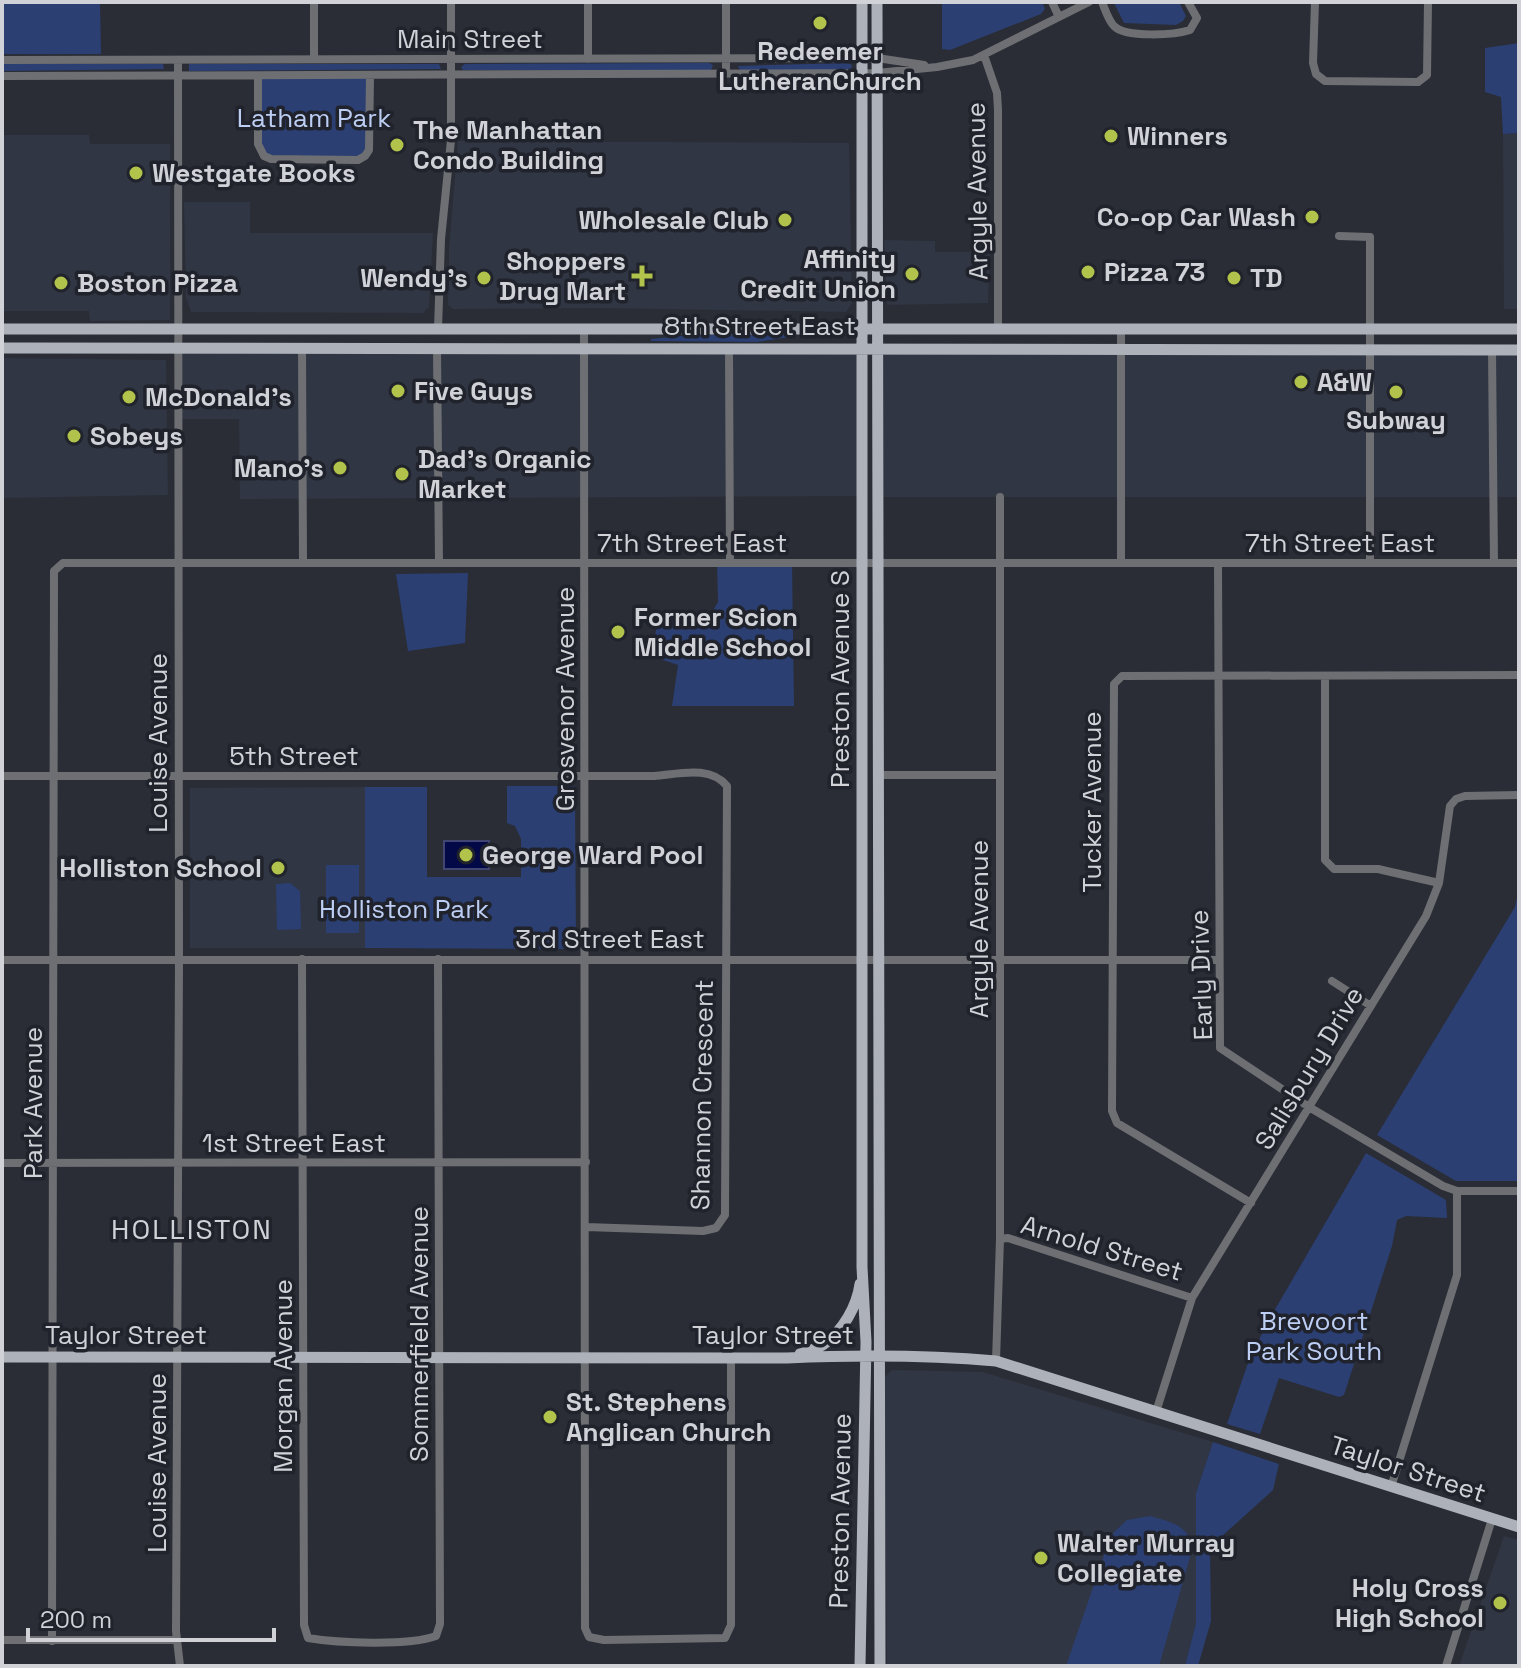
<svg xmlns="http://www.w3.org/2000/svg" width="1521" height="1668" viewBox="0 0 1521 1668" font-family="'Space Grotesk',sans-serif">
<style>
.built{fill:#303643}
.green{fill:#2b3f73}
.water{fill:#030946;stroke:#404572;stroke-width:2}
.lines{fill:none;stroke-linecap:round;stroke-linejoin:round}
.minor{stroke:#6d6f73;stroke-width:8}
.major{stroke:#adb1b9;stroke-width:11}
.poi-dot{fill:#b2c34c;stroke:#20232b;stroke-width:3}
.labels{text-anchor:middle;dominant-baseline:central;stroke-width:7;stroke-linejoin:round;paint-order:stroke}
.street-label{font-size:26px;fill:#d0d2d8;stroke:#20232b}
.poi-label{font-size:26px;font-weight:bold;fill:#d0d2d8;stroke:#20232b;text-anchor:start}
.park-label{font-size:26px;fill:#bdcef4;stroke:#20232b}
.neighbourhood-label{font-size:28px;letter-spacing:2px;fill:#d0d2d8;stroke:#20232b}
</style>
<rect width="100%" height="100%" fill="#2a2d35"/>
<!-- built -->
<path class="built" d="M1519 133V309H1504L1503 134Z
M2 135H89L90 144H170V320L90 321 89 311H2Z
M458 141 849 143 852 303 846 312 602 308 453 309 448 305 449 250Z
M184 202H250V233H433L429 307 423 313 191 312 186 298Z
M884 240 935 241V252H990L988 303 887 305Z
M177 348H861L862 496 240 499 239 419H177Z
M876 348 1519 350V497H877Z
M2 358 166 360 168 495 2 498Z
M365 787V948H190V788Z
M892 1370 983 1372 1213 1442 1196 1493V1623L1185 1666H887L884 1378Z
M1504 1536 1519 1540V1666H1459Z"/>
<!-- green -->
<path class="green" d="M2 2H100L101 54H2Z
M942 2H1042L1045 9 1041 14 950 50 942 49Z
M1116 2H1179L1186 16 1183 21 1176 25 1124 23 1114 3Z
M1519 43V133L1503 134 1501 97 1485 92V48Z
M709 63 713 65 711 70H463L461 67 465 64Z
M848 63 852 65 851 70H740L738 66Z
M2 64H163L164 69 2 71Z
M189 64H439L441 69 189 71Z
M258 76H370L365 156 271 159 260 150Z
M690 335H791L790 337 757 342 651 341V339Z
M717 563H792L794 706H672L678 665 654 657 657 612H712L718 602Z
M468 573 465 643 408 651 396 574Z
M507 786H575L576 949 365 948V787H427V877H521V839L515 826 507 823Z
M326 865H359V933H326Z
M290 883 300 891 301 929 277 930 276 884Z
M1519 888V1181H1456L1377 1135 1515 907Z
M1366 1153 1446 1200 1447 1218 1406 1216 1397 1220 1392 1246 1344 1395 1339 1397 1279 1378 1260 1434 1227 1424 1248 1363 1266 1325Z
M1213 1442 1279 1464 1273 1490 1210 1547 1211 1621 1198 1666H1185L1196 1623V1493Z
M1150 1516C1170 1522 1191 1525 1192 1550L1159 1666H1066L1111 1535 1127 1520Z"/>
<!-- water -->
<path class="water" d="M444 841H489V869H444Z"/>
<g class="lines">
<!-- minor -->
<path class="minor" d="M314 2V59
M726 2V74
M1052 2 1059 17
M1102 2C1105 9 1108 20 1114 26 1125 38 1175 35 1190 30L1197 18 1188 2
M1315 2 1313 63 1316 74 1325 81 1418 82 1427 75 1428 2
M984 55 997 93 998 110V329
M588 59V2
M2 60 877 58 924 65
M178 60 179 959 176 1631 180 1666
M2 76 877 73 937 67 973 60 1089 2
M258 76V144L264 156 271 159 358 160 365 156 369 150 370 76
M1339 236 1370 237V563
M438 329 441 239 451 140V2
M584 329 585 1628 589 1637 604 1640 725 1638 731 1625V1357
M1121 329V562
M302 348 303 562
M437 349 439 563
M729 350 730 563
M1492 350 1494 563
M1218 563 1220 1048 1309 1107 1443 1186 1457 1191H1519
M1325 676V860L1334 869H1378L1439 883
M878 775H999
M2 776H654C679 774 710 765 727 786L725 1215 716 1228 703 1231 586 1227
M302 959 304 1625 308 1638C337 1643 409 1646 436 1636L440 1624 438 959
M2 960H1219
M1332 981 1371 1006
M2 1163 586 1162
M1251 1203 1117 1123 1112 1111 1114 684 1122 676 1519 675
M1000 1239 1008 1238 1192 1298
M996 1361 1000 1239V497
M1156 1412 1192 1298 1426 916 1439 883 1450 806 1456 799 1465 796 1519 795
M1391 1487 1457 1275V1191
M2 1640H176
M52 1641 54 571 63 563H1519
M1446 1666 1492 1519"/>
<!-- major -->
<path class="major" d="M877 2 880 1666
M2 329H1519
M2 348 1519 350
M800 1354C808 1351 818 1349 824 1344 843 1331 857 1306 860 1284
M2 1357 787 1358C857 1355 927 1355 996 1361L1519 1527
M860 1666 866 1342 862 1267V2"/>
</g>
<!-- markers -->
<g class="poi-dot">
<circle cx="820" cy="23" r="8"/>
<circle cx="1111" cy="136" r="8"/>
<circle cx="397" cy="145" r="8"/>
<circle cx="136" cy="173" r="8"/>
<circle cx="1312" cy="217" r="8"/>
<circle cx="785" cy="220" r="8"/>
<circle cx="1088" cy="272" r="8"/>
<circle cx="912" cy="274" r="8"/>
<path d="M638 264h8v8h8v8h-8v8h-8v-8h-8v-8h8z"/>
<circle cx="484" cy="278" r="8"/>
<circle cx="1234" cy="278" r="8"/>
<circle cx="61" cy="283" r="8"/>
<circle cx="1301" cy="382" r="8"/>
<circle cx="398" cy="391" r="8"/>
<circle cx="1396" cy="392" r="8"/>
<circle cx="129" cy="397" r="8"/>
<circle cx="74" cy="436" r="8"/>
<circle cx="340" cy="468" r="8"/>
<circle cx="402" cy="474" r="8"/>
<circle cx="618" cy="632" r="8"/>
<circle cx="466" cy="855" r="8"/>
<circle cx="278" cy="868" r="8"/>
<circle cx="550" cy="1417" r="8"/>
<circle cx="1041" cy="1558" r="8"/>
<circle cx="1500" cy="1603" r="8"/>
</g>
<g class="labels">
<!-- street labels -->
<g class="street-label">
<text x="470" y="39">Main Street</text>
<text transform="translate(977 191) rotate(-91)">Argyle Avenue</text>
<text x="760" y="326">8th Street East</text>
<text x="692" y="543">7th Street East</text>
<text x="1340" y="543">7th Street East</text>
<text transform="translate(840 679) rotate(-90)">Preston Avenue S</text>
<text transform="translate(565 699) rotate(-90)">Grosvenor Avenue</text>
<text transform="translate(158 743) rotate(-90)">Louise Avenue</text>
<text x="294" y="756">5th Street</text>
<text transform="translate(1092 802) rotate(-90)">Tucker Avenue</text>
<text transform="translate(979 929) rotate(-90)">Argyle Avenue</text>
<text x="610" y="939">3rd Street East</text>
<text transform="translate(1201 975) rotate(-92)">Early Drive</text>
<text transform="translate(1309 1068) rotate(-59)">Salisbury Drive</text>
<text transform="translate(702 1095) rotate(-89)">Shannon Crescent</text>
<text transform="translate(33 1103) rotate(-90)">Park Avenue</text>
<text x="294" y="1143">1st Street East</text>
<text transform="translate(1102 1248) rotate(17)">Arnold Street</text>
<text transform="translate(419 1334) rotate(-90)">Sommerfield Avenue</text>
<text x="126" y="1335">Taylor Street</text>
<text x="773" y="1335">Taylor Street</text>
<text transform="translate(283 1376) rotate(-90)">Morgan Avenue</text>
<text transform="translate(157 1463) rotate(-90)">Louise Avenue</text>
<text transform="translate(1408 1469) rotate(18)">Taylor Street</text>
<text transform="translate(840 1511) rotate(-89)">Preston Avenue</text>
</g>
<!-- poi labels -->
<g class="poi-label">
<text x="820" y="51" text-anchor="middle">Redeemer<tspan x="820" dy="30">LutheranChurch</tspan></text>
<text x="413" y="130">The Manhattan<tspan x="413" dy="30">Condo Building</tspan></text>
<text x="1127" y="136">Winners</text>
<text x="152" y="173">Westgate Books</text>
<text x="1296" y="217" text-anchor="end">Co-op Car Wash</text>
<text x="769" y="220" text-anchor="end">Wholesale Club</text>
<text x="896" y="259" text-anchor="end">Affinity<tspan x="896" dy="30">Credit Union</tspan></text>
<text x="626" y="261" text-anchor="end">Shoppers<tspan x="626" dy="30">Drug Mart</tspan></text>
<text x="1104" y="272">Pizza 73</text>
<text x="468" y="278" text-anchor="end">Wendy's</text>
<text x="1250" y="278">TD</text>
<text x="77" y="283">Boston Pizza</text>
<text x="1317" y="382">A&amp;W</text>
<text x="414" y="391">Five Guys</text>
<text x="145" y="397">McDonald's</text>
<text x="1396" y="420" text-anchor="middle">Subway</text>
<text x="90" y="436">Sobeys</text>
<text x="418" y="459">Dad's Organic<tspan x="418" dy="30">Market</tspan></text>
<text x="324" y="468" text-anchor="end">Mano's</text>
<text x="634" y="617">Former Scion<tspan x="634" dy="30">Middle School</tspan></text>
<text x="482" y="855">George Ward Pool</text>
<text x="262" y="868" text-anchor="end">Holliston School</text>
<text x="566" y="1402">St. Stephens<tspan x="566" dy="30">Anglican Church</tspan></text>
<text x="1057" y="1543">Walter Murray<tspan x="1057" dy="30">Collegiate</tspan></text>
<text x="1484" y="1588" text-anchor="end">Holy Cross<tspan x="1484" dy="30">High School</tspan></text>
</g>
<!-- park labels -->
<g class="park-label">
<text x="314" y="118">Latham Park</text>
<text x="404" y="909">Holliston Park</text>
<text x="1314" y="1321">Brevoort<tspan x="1314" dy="30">Park South</tspan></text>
</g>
<!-- neighbourhood labels -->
<g class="neighbourhood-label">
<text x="192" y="1229">HOLLISTON</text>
</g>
</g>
<!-- border -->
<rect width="1521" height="1668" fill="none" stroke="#d0d2d8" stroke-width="8"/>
<!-- scale -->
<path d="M28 1628v12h246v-12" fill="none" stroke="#d0d2d8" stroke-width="4"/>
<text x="40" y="1628" font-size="24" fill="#d0d2d8" stroke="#20232b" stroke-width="6" paint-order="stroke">200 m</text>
</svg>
